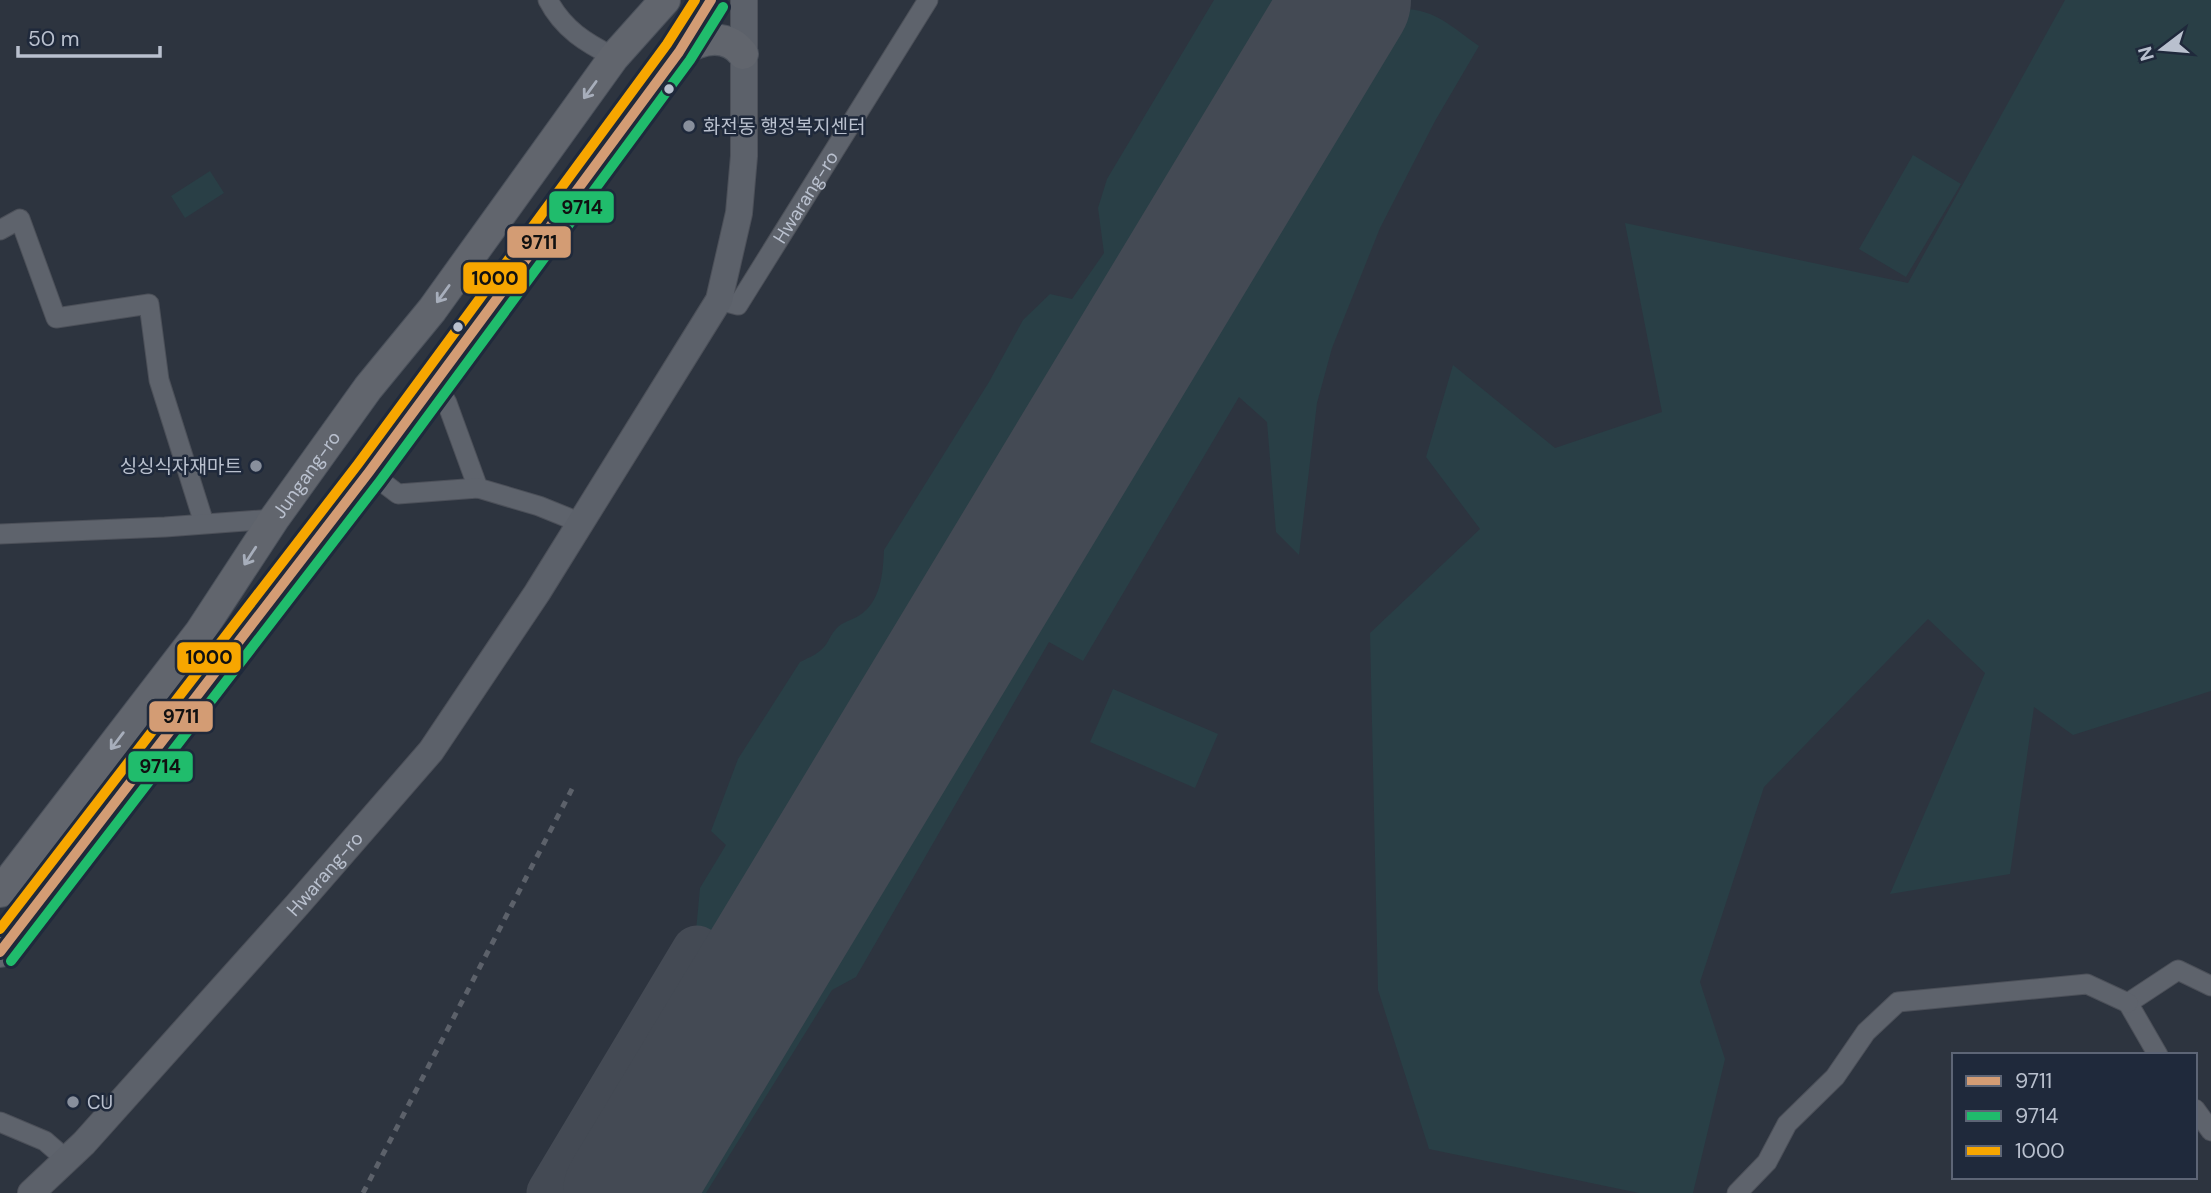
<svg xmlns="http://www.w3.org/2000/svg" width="2211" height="1193" viewBox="0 0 2211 1193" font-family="'DM Sans','Noto Sans KR',sans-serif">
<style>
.green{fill:#293f46}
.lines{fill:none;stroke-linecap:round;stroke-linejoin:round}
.taxiway{stroke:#444a54;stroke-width:51}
.runway{stroke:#444a54;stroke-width:128}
.street-casing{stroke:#4c5059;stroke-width:21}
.secondary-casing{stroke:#4c5059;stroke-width:28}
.primary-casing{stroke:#4b515b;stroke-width:32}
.street{stroke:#5e636c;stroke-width:19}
.secondary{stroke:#5c616a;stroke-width:26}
.primary{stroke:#61656d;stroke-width:30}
.rail{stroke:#5c616a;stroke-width:5;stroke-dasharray:7 7;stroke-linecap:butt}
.bus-1-casing{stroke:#1f293b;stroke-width:16}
.bus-2-casing{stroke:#1f293b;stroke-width:16}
.bus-3-casing{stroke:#1f293b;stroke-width:16}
.bus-1{stroke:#d39c74;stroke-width:10}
.bus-2{stroke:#20bc6c;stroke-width:10}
.bus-3{stroke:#f7a600;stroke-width:10}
.oneway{stroke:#a7aebb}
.bus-dot{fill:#b9c0ce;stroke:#1f293b;stroke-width:2.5}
.poi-dot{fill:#888f9c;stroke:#1f293b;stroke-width:2.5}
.labels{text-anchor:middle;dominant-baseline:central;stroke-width:5;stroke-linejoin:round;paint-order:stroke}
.poi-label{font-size:19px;fill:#b9c0ce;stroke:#1f293b;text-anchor:start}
.street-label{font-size:19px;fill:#b9c0ce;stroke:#1f293b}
.line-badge{stroke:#1f293b;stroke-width:2.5}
.pale-badge-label{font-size:19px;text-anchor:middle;font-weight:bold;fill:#111}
</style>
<rect width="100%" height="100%" fill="#2d343f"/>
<!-- green -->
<path class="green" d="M1214 0H1321L722 991 703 974 717 949 696 931 700 888 726 845 711 831 738 759 800 662C810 657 821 653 827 643 830 638 832 633 836 629 843 621 851 621 860 615 881 601 883 573 884 550L989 382 1023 320 1050 294 1072 299 1104 253 1098 208 1107 179Z
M2065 0H2211V691L2073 735 2034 707 2010 874 1890 894 1985 673 1928 619 1764 787 1700 982 1725 1059 1693 1193H1639L1429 1149 1378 990 1370 633 1480 529 1426 457 1453 365 1555 448 1662 412 1625 223 1908 283Z
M1400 9C1434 8 1452 27 1479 46L1435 121 1380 228 1332 348 1317 403 1299 555 1276 532 1267 422 1239 397 1083 661 1049 642 856 977 832 990 706 1193H661L1370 27 1379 17Z
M1913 155 1961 184 1906 277 1859 249Z
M210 171 224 193 185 218 171 196Z
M1113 689 1218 734 1195 788 1090 742Z"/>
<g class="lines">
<!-- taxiway -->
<path class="taxiway" d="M657 1018C686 1000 697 1022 722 1015 729 1014 735 1008 741 1003
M552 1193 697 951"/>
<!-- runway -->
<path class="runway" d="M627 1193 1347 0"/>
<!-- street casing -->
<g class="street-casing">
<g id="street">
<path d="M548 0C563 29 586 43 614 57"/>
<path d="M0 230 20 219 56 318 149 304 159 380 204 523"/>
<path id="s1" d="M719 300 738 305 928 0"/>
<path d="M435 382 447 403 478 488"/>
<path d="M369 472 398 494 478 488 539 506 581 523"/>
<path d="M0 534 165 527 274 519"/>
<path d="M2128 1003 2178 970 2211 986"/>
<path d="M2128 1003 2158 1055"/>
<path d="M2195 1109 2211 1131"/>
<path d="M0 1122 45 1141 68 1161"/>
<path d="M1737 1193 1767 1162 1787 1124 1835 1077 1866 1032 1898 1002 2087 984 2128 1003"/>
</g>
</g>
<!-- secondary casing -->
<g class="secondary-casing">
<g id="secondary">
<path id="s2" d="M31 1193 84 1143 298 904 431 751 537 593 719 300 739 213 744 156V0"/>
</g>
</g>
<!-- primary casing -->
<g class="primary-casing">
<g id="primary">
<path d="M679 52C699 40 726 31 743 54"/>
<path id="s3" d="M0 892 200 632 274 519 368 388 432 310 614 57 665 0"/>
<path d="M0 952 369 472 679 52 711 0"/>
</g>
</g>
<!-- street -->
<use href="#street" class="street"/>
<!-- secondary -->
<use href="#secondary" class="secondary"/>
<!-- primary -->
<use href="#primary" class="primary"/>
<!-- rail -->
<path class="rail" d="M363 1193 573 787"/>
<!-- bus-1 casing -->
<g class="bus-1-casing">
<path id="bus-1" d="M0 952 369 472 679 52 711 0"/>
</g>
<!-- bus-2 casing -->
<g class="bus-2-casing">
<path id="bus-2" d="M11 961 380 481 690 60 723 7"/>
</g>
<!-- bus-3 casing -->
<g class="bus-3-casing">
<path id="bus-3" d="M0 929 358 464 667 44 695 0"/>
</g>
<!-- bus-1 -->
<use href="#bus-1" class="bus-1"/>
<!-- bus-2 -->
<use href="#bus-2" class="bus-2"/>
<!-- bus-3 -->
<use href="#bus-3" class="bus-3"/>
</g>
<!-- one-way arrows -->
<defs><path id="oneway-shaft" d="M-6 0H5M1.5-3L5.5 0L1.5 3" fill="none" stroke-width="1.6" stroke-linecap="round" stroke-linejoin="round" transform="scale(1.75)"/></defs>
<g class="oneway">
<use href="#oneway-shaft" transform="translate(590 90) rotate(126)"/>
<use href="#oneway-shaft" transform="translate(443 294) rotate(126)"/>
<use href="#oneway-shaft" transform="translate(250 556) rotate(123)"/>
<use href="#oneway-shaft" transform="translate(117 741) rotate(127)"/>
</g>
<!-- markers -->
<g class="bus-dot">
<circle cx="669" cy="89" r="6"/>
<circle cx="458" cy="327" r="6"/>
</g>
<g class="poi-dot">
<circle cx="689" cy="126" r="7"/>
<circle cx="256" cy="466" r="7"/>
<circle cx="73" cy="1102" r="7"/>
</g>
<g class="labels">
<!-- poi labels -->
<g class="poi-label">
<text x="703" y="126">화전동 행정복지센터</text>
<text x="242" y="466" text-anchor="end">싱싱식자재마트</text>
<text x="87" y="1102">CU</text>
</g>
<!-- street labels -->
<g class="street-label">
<text stroke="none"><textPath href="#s1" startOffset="147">Hwarang-ro</textPath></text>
<text stroke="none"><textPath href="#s3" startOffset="518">Jungang-ro</textPath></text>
<text stroke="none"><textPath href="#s2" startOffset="434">Hwarang-ro</textPath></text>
</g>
</g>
<g class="line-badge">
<rect x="548" y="190" width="67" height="34" rx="7" fill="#20bc6c"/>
<rect x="506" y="225" width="66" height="34" rx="7" fill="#d39c74"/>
<rect x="462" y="261" width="66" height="34" rx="7" fill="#f7a600"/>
<rect x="176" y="641" width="66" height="33" rx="7" fill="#f7a600"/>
<rect x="148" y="700" width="66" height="33" rx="7" fill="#d39c74"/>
<rect x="127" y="750" width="67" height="33" rx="7" fill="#20bc6c"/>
</g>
<g class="pale-badge-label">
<text x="582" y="214">9714</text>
<text x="539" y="249">9711</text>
<text x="495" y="285">1000</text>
<text x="209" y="664">1000</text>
<text x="181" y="723">9711</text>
<text x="160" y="773">9714</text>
</g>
<!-- legend -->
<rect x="1952" y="1053" width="245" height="126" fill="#1f293b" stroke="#5d6576" stroke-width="2"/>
<rect x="1966" y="1076" width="35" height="10" fill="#d39c74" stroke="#5d6576" stroke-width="2"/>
<text x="2015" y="1088" font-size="21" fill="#b9c0ce">9711</text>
<rect x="1966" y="1111" width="35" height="10" fill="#20bc6c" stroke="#5d6576" stroke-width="2"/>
<text x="2015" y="1123" font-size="21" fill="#b9c0ce">9714</text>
<rect x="1966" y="1146" width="35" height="10" fill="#f7a600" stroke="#5d6576" stroke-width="2"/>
<text x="2015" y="1158" font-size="21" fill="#b9c0ce">1000</text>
<!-- north arrow -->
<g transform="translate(2162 49) rotate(254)" stroke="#1f293b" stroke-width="5" paint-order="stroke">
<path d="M0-5L12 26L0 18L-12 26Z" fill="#b9c0ce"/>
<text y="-10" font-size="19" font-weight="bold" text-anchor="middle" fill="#b9c0ce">N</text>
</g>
<!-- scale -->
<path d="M18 46v10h142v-10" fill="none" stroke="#b9c0ce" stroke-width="3.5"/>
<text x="28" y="46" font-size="21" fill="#b9c0ce" stroke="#1f293b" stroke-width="5" paint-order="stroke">50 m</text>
</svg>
